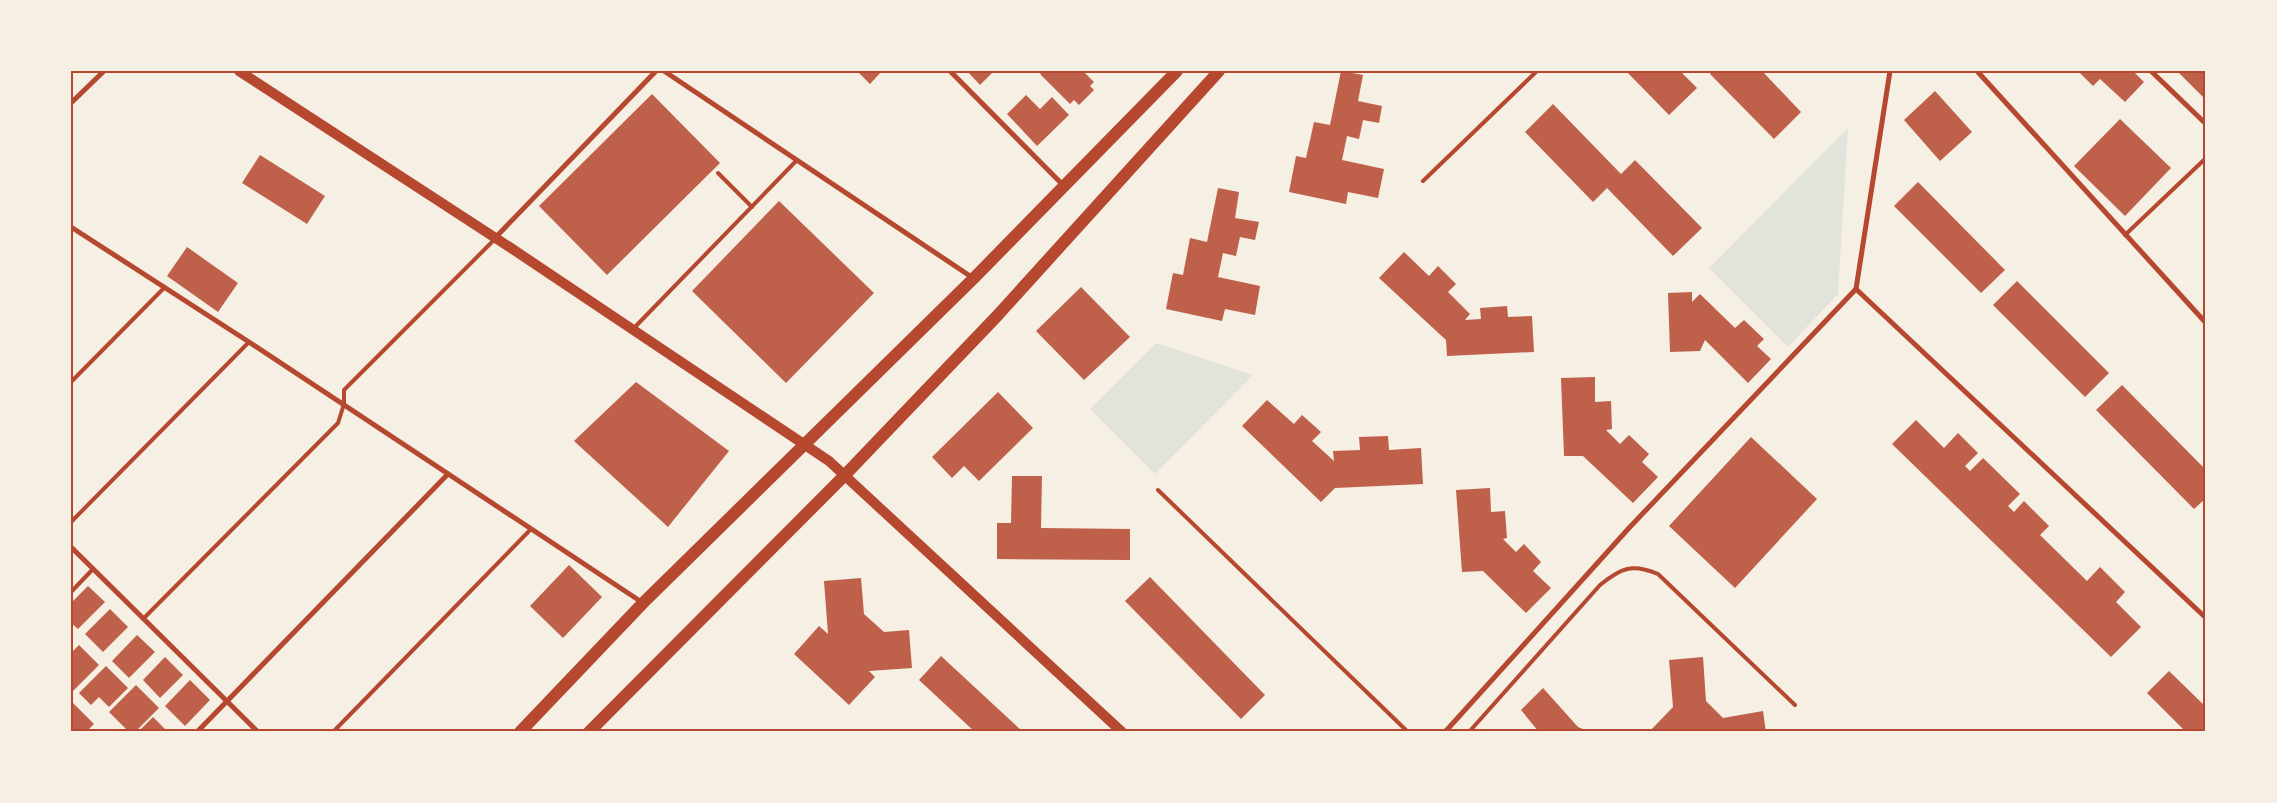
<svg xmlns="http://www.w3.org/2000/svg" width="2277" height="803" viewBox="0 0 2277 803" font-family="Figtree,sans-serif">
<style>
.green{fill:#e2e4dc}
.building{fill:#bf614a}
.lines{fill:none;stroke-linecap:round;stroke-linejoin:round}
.service{stroke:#b5482f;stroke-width:4}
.minor{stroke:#b5482f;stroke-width:5}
.secondary{stroke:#b5482f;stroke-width:10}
.primary{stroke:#b5482f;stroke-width:12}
.neatline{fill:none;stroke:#b5482f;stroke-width:2}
</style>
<rect width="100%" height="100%" fill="#f6efe4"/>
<g class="green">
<path d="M 1848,128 L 1838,294 L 1788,347 L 1709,268 Z"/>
<path d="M 1156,343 L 1253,375 L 1155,474 L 1090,409 Z"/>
</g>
<g class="building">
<path d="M 857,71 L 882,71 L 870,84 Z"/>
<path d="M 967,71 L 994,71 L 980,85 Z"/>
<path d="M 1043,71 L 1083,71 L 1094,82 L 1090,86 L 1094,90 L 1079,105 L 1074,100 L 1070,104 L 1040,74 Z"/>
<path d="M 1341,71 L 1363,75 L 1358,101 L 1382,106 L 1379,123 L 1363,120 L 1359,139 L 1347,136 L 1342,160 L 1384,169 L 1378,198 L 1348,192 L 1346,204 L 1289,192 L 1296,156 L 1306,158 L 1314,122 L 1330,125 Z"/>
<path d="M 1626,71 L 1680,71 L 1697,88 L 1669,115 Z"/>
<path d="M 1713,71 L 1762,71 L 1801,112 L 1774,139 L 1710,74 Z"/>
<path d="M 2078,71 L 2133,71 L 2144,82 L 2125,102 L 2100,79 L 2093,86 Z"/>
<path d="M 2177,71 L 2206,71 L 2206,96 L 2204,98 Z"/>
<path d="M 1935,91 L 1972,132 L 1940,161 L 1904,120 Z"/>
<path d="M 652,94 L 720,163 L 607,275 L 539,206 Z"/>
<path d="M 1026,95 L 1040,109 L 1052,97 L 1069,115 L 1037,146 L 1007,114 Z"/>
<path d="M 1553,104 L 1621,174 L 1635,160 L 1702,228 L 1673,256 L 1607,188 L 1593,202 L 1525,132 Z"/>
<path d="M 2120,119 L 2171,168 L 2125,216 L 2074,166 Z"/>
<path d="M 260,155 L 325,196 L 307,224 L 242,183 Z"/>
<path d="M 1918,182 L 2005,270 L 1981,293 L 1894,206 Z"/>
<path d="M 1218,188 L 1239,192 L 1235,218 L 1259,222 L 1255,240 L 1240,237 L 1236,256 L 1223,253 L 1218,277 L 1260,286 L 1255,315 L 1225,309 L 1222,321 L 1166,309 L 1173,273 L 1183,275 L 1190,238 L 1207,242 Z"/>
<path d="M 779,201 L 874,293 L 786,383 L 692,291 Z"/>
<path d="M 187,247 L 238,283 L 218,312 L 167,276 Z"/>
<path d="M 1404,252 L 1429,276 L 1438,266 L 1456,284 L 1448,292 L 1470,314 L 1465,320 L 1481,319 L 1480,308 L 1507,306 L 1508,317 L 1532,316 L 1534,352 L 1447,356 L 1446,340 L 1379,278 Z"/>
<path d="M 2017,281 L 2109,373 L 2085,397 L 1993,305 Z"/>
<path d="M 1081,287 L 1130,337 L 1084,380 L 1036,331 Z"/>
<path d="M 1692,292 L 1692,302 L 1700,294 L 1735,328 L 1744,320 L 1764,339 L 1757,346 L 1771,359 L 1748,383 L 1705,340 L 1700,351 L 1670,352 L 1668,293 Z"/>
<path d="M 1595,377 L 1595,402 L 1611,401 L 1612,429 L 1606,430 L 1620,444 L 1629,435 L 1649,454 L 1642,462 L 1658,477 L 1633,503 L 1583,456 L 1564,456 L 1561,378 Z"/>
<path d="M 636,382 L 729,451 L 668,527 L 574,441 Z"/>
<path d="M 2122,385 L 2206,470 L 2206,498 L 2194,509 L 2096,410 Z"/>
<path d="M 998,392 L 1033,428 L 979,481 L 964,466 L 952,478 L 932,457 Z"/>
<path d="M 1267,400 L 1294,424 L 1302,415 L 1321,432 L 1312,441 L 1334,461 L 1333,451 L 1360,450 L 1359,437 L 1388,436 L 1389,450 L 1421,448 L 1423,484 L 1335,488 L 1321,502 L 1242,426 Z"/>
<path d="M 1916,420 L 1944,448 L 1958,433 L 1978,453 L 1965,466 L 1970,471 L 1983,458 L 2020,494 L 2008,506 L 2014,512 L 2024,501 L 2049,526 L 2040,535 L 2087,581 L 2100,567 L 2125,592 L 2116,602 L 2141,627 L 2111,657 L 1892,444 Z"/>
<path d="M 1751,437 L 1817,499 L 1735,588 L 1669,526 Z"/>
<path d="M 1012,476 L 1042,476 L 1041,528 L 1130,529 L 1130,560 L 997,559 L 997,523 L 1011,523 Z"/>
<path d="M 1490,488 L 1491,512 L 1505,511 L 1507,538 L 1503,539 L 1516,552 L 1524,544 L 1541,562 L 1533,571 L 1551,588 L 1526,613 L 1483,571 L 1462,572 L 1456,490 Z"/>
<path d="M 569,565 L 602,597 L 563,638 L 530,606 Z"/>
<path d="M 1150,577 L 1265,695 L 1241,719 L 1125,601 Z"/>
<path d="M 861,578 L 864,614 L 884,632 L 909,630 L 912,668 L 869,671 L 875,677 L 849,705 L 794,654 L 819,626 L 828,634 L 824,581 Z"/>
<path d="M 88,586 L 105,602 L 78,629 L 71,623 L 71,603 Z"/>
<path d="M 110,609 L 128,627 L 103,652 L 85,634 Z"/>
<path d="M 137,635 L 155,652 L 129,678 L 112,661 Z"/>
<path d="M 79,645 L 99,665 L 73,691 L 71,653 Z"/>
<path d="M 941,656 L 1023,732 L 975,732 L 919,680 Z"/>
<path d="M 165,657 L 183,675 L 160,698 L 143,680 Z"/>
<path d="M 1703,657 L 1706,701 L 1723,718 L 1763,711 L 1766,732 L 1649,732 L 1673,707 L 1669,660 Z"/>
<path d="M 106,666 L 128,688 L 109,707 L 99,697 L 91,705 L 79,693 Z"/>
<path d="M 2169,671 L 2206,707 L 2206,732 L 2186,732 L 2147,693 Z"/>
<path d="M 190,680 L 210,700 L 185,726 L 165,706 Z"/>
<path d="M 136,685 L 159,708 L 135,732 L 129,732 L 109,712 Z"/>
<path d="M 1543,688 L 1578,727 L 1590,732 L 1539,732 L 1521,710 Z"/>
<path d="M 71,701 L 94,724 L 86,732 L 71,732 Z"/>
<path d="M 153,717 L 168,732 L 138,732 Z"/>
</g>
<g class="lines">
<g class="service">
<path d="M 718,173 L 752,207"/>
<path d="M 1423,181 L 1537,71"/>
<path d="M 2125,235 L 2206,158"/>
<path d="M 633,329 L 797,160"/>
<path d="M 71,382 L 164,288"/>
<path d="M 1158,490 L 1408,732"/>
<path d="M 71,522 L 249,342"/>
<path d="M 71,592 L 93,569"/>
<path d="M 143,619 L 338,423 L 344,404 L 344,390 L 495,239"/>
<path d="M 333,732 L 531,529"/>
<path d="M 1469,732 L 1600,585 C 1621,568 1632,563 1658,574 L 1795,705"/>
</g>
<g class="minor">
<path d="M 664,71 L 973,278"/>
<path d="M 950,71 L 1064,186"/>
<path d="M 1977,71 L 2206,323"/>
<path d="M 2151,71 L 2206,124"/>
<path d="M 71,103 L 104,71"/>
<path d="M 71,227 L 249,342 L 643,603"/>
<path d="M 495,238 L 656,71"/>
<path d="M 1856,289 L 2206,618"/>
<path d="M 1856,289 L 1890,71"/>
<path d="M 71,547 L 258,732"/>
<path d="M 197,732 L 448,474"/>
<path d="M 1445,732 L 1629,528 L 1856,289"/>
</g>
<path class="secondary" d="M 239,71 L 511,248 L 829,461 L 1122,732"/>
<g class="primary">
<path d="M 520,732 L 643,603 L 974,278 L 1177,71"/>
<path d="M 589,732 L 844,476 L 997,316 L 1219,71"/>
</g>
</g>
<rect width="2277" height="803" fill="none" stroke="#f6efe4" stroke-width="145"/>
<rect x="72" y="72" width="2132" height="658" class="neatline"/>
</svg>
